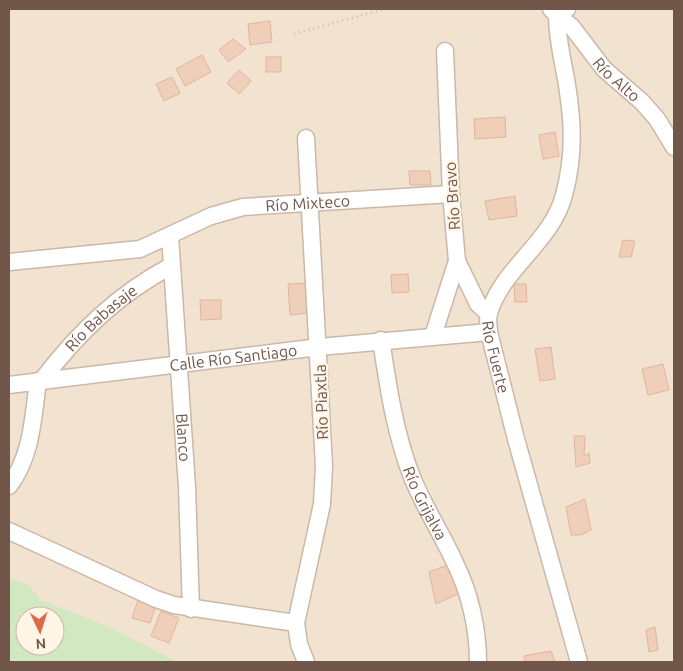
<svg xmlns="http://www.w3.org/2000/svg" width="683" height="671" viewBox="0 0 683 671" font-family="Ubuntu,sans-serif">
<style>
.residential{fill:#f2e2d0;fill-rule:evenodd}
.green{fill:#d2e8c1;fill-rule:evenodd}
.building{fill:#efceba;stroke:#e1b59b}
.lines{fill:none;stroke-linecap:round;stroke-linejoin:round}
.minor-casing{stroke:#cbb8a9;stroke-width:19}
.path{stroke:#d4b29e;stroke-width:2.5;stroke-dasharray:1 4;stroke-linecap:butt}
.minor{stroke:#fff;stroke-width:16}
.labels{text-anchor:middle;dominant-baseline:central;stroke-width:4.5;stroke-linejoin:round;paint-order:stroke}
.street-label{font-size:16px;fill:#715749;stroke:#fef5e7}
</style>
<rect width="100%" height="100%" fill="#fbf1e2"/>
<path class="residential" d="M 9,9 L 674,9 L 674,662 L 9,662 ZM 25,616 L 55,616 L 55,646 L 25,646 Z"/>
<path class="green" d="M 9,577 L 28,585 L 41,600 L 107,626 L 177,662 L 9,662 ZM 25,616 L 55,616 L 55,646 L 25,646 Z"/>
<g class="building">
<path d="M 270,21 L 272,42 L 250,45 L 248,24 Z"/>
<path d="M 233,39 L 246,49 L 228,62 L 219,50 Z"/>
<path d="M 202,55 L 211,72 L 185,86 L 176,69 Z"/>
<rect x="266" y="57" width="15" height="15"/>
<path d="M 239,70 L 251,81 L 239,94 L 227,83 Z"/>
<path d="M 172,77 L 180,93 L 164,101 L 156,84 Z"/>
<path d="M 505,117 L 506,137 L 475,139 L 474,119 Z"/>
<path d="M 555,132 L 559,156 L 543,159 L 539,135 Z"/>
<path d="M 409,171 L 430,171 L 431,185 L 410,185 Z"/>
<path d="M 515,196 L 517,216 L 489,220 L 485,201 Z"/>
<path d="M 623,240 L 635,241 L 631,257 L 619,257 Z"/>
<path d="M 408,274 L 409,292 L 392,293 L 391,275 Z"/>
<path d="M 308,283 L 310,313 L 290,315 L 288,284 Z"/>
<path d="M 514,284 L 526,284 L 527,302 L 515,302 Z"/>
<path d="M 200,300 L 221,300 L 221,319 L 201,320 Z"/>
<path d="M 551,347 L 555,379 L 540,381 L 535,349 Z"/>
<path d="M 663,364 L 669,390 L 648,395 L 642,369 Z"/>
<path d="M 574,436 L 585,436 L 584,456 L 589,453 L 590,463 L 576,467 Z"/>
<path d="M 585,499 L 591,530 L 581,535 L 571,535 L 566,507 Z"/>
<path d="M 455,562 L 458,594 L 436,604 L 429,572 Z"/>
<path d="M 138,600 L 156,606 L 150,623 L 132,618 Z"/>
<path d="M 161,611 L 179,618 L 169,643 L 151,636 Z"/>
<path d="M 655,627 L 658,650 L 649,652 L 646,630 Z"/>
<path d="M 551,651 L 555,662 L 525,662 L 524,656 Z"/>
</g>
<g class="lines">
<g class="minor-casing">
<g id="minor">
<path id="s1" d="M 551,9 L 557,15 C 557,37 562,57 566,79 C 573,120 575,154 564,195 C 552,242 503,267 489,313 C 487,318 489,326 489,332 L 516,439 L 579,662"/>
<path id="s2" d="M 567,9 L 557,15 L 572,27 L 604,69 L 642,102 L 657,119 L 674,147"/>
<path id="s3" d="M 170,236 L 187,487 L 191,609"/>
<path d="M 457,261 L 478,304 L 489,314"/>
<path id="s4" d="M 9,262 L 140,249 L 211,216 L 243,207 L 451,194"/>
<path d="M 433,336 L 457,261 L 451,194 L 445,51"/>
<path id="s5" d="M 381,340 C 388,386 395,434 412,477 C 424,507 442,534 455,563 C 470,593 478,629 478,662"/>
<path id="s6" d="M 42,380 C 78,333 118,294 171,266"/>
<path id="s7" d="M 9,385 L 319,347 L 489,332"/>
<path d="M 9,486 C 32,456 33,418 38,381"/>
<path d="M 9,531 L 156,599 L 174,605 L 296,623"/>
<path d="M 306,662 L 299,644 L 296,623 L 322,504 L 324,466 L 306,138"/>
</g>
</g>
<path class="path" d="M 294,34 L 384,9"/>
<use href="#minor" class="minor"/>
</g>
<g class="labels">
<g class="street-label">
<text stroke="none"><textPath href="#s2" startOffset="100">Río Alto</textPath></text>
<text transform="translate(452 196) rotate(-94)">Río Bravo</text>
<text stroke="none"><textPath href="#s4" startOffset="308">Río Mixteco</textPath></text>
<text stroke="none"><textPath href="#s6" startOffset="86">Río Babasaje</textPath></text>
<text stroke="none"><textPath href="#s7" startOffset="226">Calle Río Santiago</textPath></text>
<text stroke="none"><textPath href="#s1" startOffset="376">Río Fuerte</textPath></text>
<text transform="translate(321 402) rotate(-92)">Río Piaxtla</text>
<text stroke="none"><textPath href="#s3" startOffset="202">Blanco</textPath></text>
<text stroke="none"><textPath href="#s5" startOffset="170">Río Grijalva</textPath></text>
</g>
</g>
<rect width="683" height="671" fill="none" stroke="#715749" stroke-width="20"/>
<g transform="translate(40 631) rotate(176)"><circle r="24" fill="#fef5e7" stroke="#c6b6a8"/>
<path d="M0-4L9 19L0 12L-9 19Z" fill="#e1694b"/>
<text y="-8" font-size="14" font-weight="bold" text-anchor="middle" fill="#715749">N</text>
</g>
</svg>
